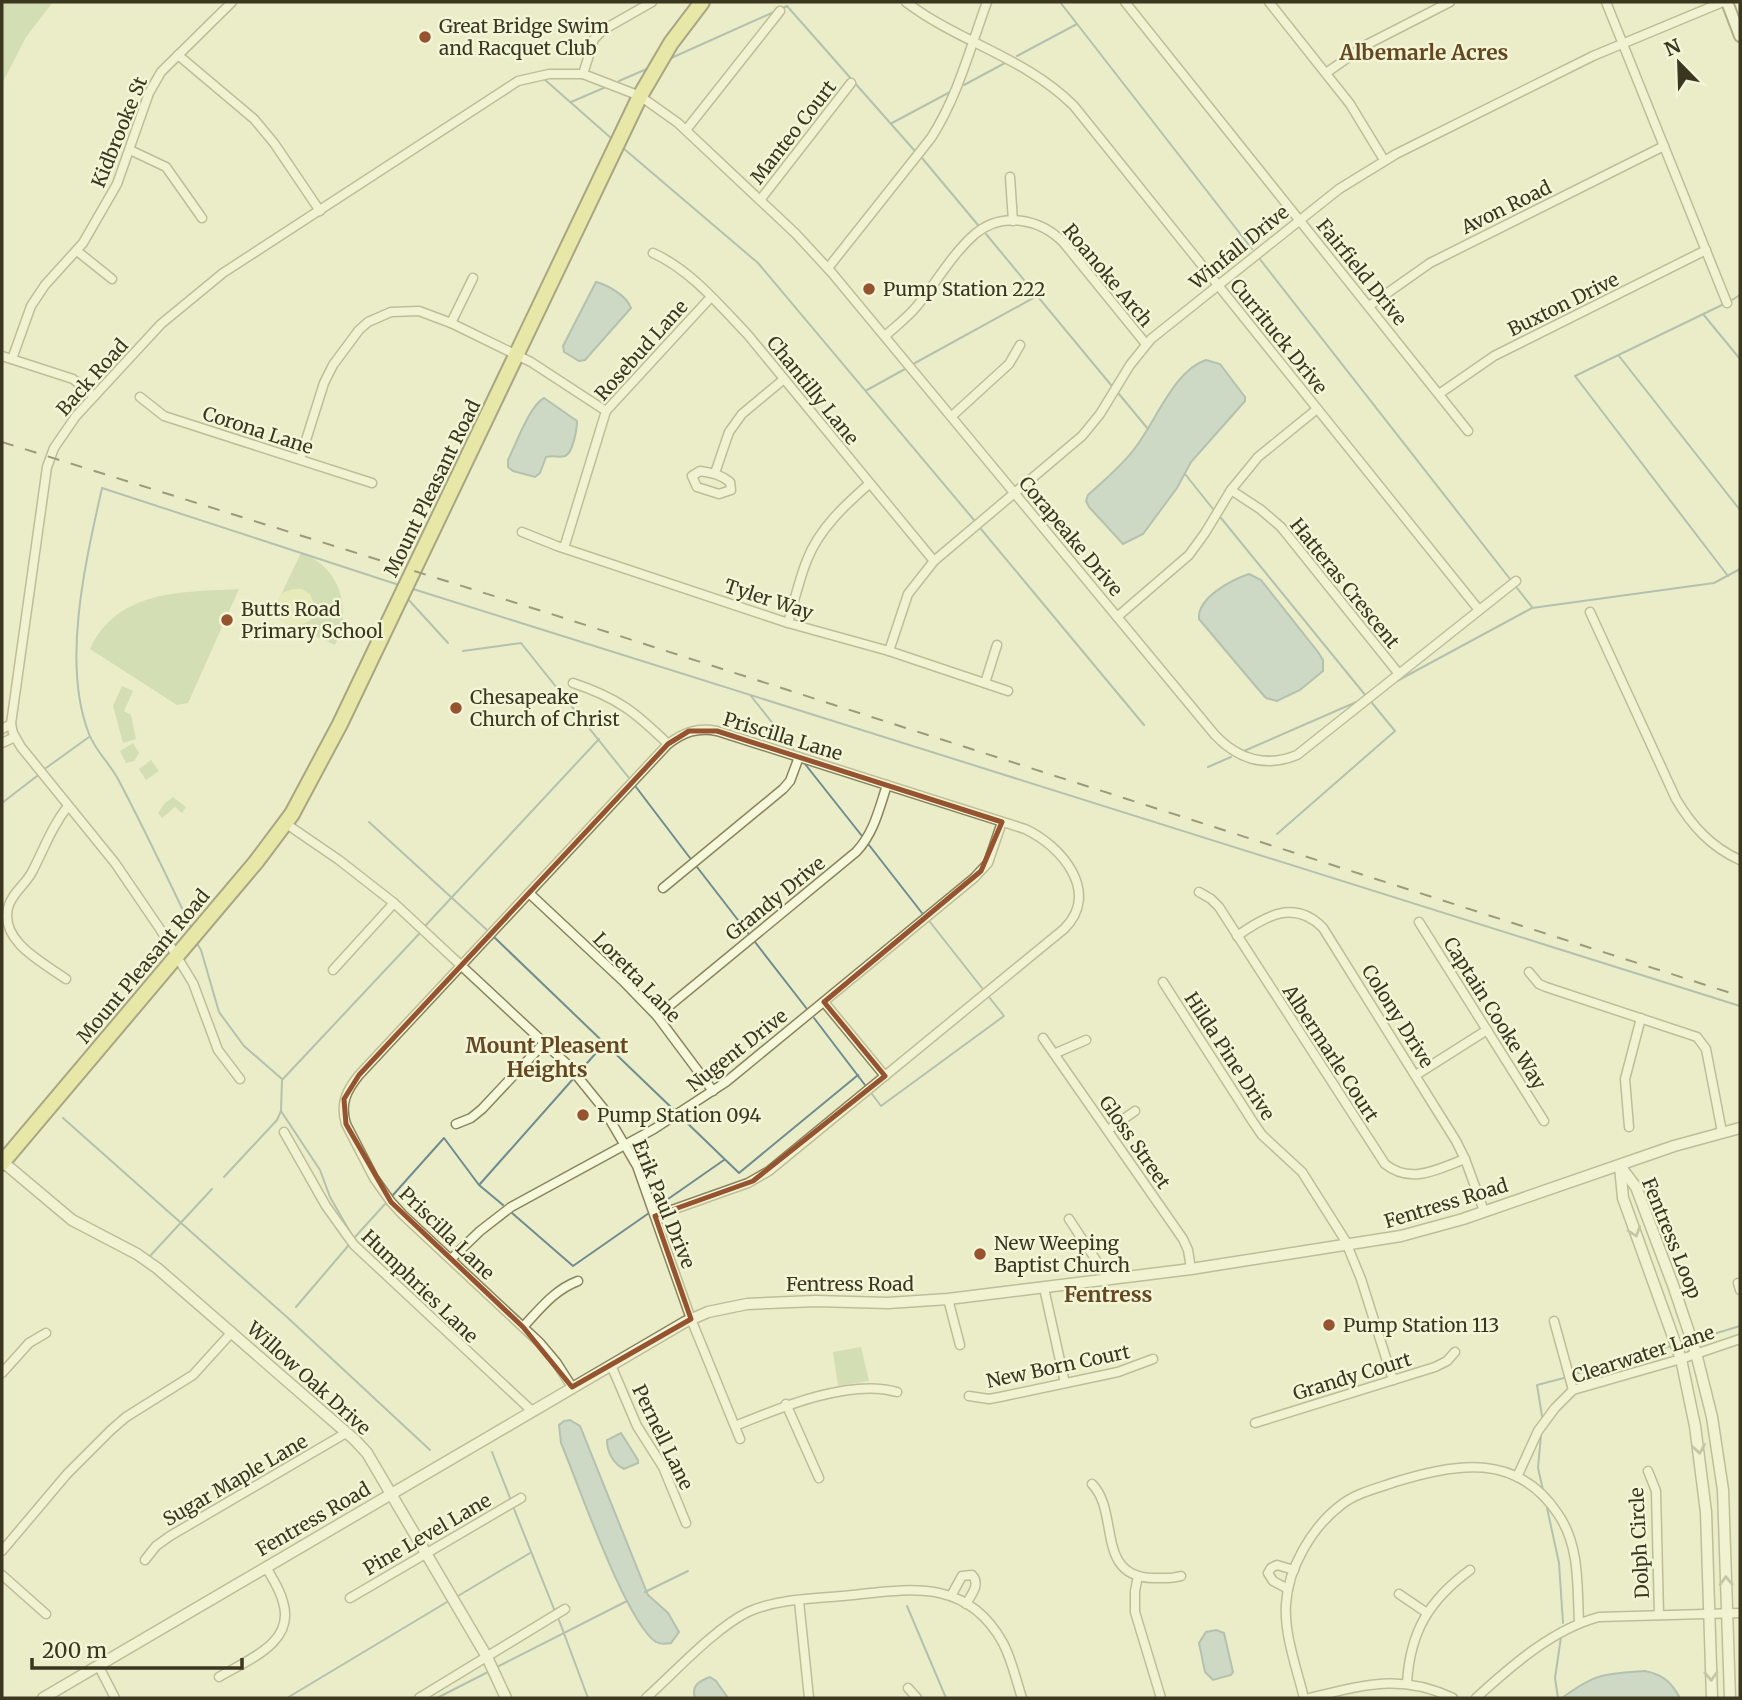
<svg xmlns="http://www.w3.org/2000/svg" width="1742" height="1700" viewBox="0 0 1742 1700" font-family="Merriweather,serif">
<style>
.green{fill:#b5cc9c}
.sand{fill:#e2e8a6}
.water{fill:#a9c0c2;stroke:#6f8c90;stroke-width:2}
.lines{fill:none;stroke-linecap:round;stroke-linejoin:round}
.stream{stroke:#6f8c90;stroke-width:2}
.minor-casing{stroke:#89845d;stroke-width:11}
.tertiary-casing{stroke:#89845d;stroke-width:13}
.secondary-casing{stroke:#6b6540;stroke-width:14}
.trunk-casing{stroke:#575131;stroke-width:18}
.minor{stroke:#f6f8db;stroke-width:8}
.tertiary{stroke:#f6f8db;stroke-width:10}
.secondary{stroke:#f6f8db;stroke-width:10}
.trunk{stroke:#e2df7f;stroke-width:14}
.rail{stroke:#3a3620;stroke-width:2;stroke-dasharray:12 12;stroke-linecap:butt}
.oneway{stroke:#98977e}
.marked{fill:none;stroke:#96532f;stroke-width:5;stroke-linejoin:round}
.poi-dot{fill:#96532f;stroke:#f3f5d7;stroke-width:2.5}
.labels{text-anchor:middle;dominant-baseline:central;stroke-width:5;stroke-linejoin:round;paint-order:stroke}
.poi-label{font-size:19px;fill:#3a3620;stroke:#f3f5d7;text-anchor:start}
.street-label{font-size:19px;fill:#3a3620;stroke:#f3f5d7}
.neighbourhood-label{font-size:21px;font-weight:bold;fill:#654821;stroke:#f3f5d7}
</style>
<rect width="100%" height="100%" fill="#ebedc8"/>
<g class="green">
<path d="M 2,2 L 53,2 L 26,37 L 2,84 Z"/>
<path d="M 301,553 C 340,566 353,610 335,645 L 277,619 L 274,609 Z"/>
<path d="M 239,589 L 188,703 L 177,705 L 90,649 C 118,589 183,592 239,589 Z"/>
<path d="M 122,686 L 133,691 L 124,711 L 131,715 L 136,739 L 123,743 L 113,706 Z"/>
<path d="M 133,743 L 139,753 L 134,761 L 126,763 L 120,751 Z"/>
<path d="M 151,760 L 159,771 L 146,780 L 139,769 Z"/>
<path d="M 173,797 L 186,807 L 182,813 L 175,807 L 162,818 L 158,813 L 165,803 Z"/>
<path d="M 861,1347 L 869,1381 L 838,1386 L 833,1352 Z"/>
</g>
<path class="sand" d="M 293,589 L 302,589 L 310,594 L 316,608 L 312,619 L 297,628 L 277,619 L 274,609 L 282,593 Z"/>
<g class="water">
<path d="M 596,282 C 608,285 627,296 631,308 L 585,360 L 579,361 L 564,352 L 563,346 Z"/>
<path d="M 1206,360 L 1220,364 L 1245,397 L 1245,401 L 1191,462 L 1177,488 L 1143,534 L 1123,544 L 1089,507 L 1086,501 L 1088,495 C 1104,480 1122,466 1135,448 C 1155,423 1174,370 1206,360 Z"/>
<path d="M 544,398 L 577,421 C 577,429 573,453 565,456 C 559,458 553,455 546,457 L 540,473 L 535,477 L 513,471 L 508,467 L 508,460 C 516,444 530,405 544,398 Z"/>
<path d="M 1249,574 L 1261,580 L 1318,652 L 1323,660 L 1323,671 L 1300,690 L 1277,701 L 1266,698 L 1258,689 L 1199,619 C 1197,598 1231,580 1249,574 Z"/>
<path d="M 570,1420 L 580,1426 L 648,1595 L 668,1613 L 679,1632 L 671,1643 C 666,1644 661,1645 656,1642 C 625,1621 578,1483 561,1443 L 559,1425 L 564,1421 Z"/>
<path d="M 621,1433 L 638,1460 L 638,1463 L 624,1469 C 614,1464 607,1453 607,1440 Z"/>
<path d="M 1216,1630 L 1224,1633 L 1233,1672 L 1231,1675 L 1213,1680 L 1205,1672 L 1199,1643 L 1206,1632 Z"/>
<path d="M 1645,1671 C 1664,1675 1671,1682 1680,1698 L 1562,1698 C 1596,1673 1604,1674 1645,1671 Z"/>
<path d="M 710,1677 L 716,1681 L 728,1698 L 695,1698 C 691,1686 699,1681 710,1677 Z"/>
</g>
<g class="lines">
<g class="stream">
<path d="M 1060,2 L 1252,249"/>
<path d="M 781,9 L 787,6 L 914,150"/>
<path d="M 1017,56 L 1077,24"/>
<path d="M 669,59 L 776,11"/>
<path d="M 544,79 L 611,138"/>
<path d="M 619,81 L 649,68"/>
<path d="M 964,85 L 1005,63"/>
<path d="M 571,102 L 606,87"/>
<path d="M 892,123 L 950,92"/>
<path d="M 623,148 L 758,263 L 974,520"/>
<path d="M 922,158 L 978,225"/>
<path d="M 986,234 L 1111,385"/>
<path d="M 1259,258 L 1510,579"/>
<path d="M 1732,300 L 1740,295"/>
<path d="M 1722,305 L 1575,376 L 1728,576"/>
<path d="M 1703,314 L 1740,359"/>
<path d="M 1619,356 L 1740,510"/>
<path d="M 915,363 L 1037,296"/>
<path d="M 867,390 L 905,369"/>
<path d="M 1119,394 L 1148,429"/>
<path d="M 1185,474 L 1213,509"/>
<path d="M 1221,518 L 1366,696"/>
<path d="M 981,529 L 1144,725"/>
<path d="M 1517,588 L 1532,607"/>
<path d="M 413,589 L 1740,1006"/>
<path d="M 407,598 L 448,643"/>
<path d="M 463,651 L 521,643 L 629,778"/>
<path d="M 1397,681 L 1532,608 L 1714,583 L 1740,569"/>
<path d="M 751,696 L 794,750"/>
<path d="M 1244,751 L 1361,700"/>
<path d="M 805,764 L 862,836"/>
<path d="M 1208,767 L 1231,757"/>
<path d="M 46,768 L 89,737"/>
<path d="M 636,787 L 690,858"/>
<path d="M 2,803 L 37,776"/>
<path d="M 369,822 L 487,930"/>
<path d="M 1277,834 L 1395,731 L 1372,703"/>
<path d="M 869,845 L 922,913"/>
<path d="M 697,867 L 748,933"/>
<path d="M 930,922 L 982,988"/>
<path d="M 426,925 L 599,739"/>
<path d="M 191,927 C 167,877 144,828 118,779 C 110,764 95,750 89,734 C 61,663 86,560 102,488 L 399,585"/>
<path d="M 495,938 L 674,1110"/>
<path d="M 196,942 L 201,950 L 219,1012 L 244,1046 L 282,1079"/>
<path d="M 755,942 L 807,1009"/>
<path d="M 814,1018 L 865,1085"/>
<path d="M 580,1071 L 604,1044"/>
<path d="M 872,1094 L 881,1106 L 1004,1016 L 989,997"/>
<path d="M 281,1111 L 320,1170 L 330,1197 L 354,1239 L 368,1253"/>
<path d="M 63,1118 L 288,1318 L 430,1450"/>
<path d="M 682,1118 L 739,1173 L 858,1075"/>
<path d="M 224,1177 L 277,1120 L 281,1111 L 282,1080 L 419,934"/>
<path d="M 480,1184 L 573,1079"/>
<path d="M 393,1195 L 444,1138 L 479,1185 L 503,1205"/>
<path d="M 658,1206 L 724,1160"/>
<path d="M 512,1213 L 573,1266 L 649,1213"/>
<path d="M 355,1237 L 385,1204"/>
<path d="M 150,1256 L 212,1189"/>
<path d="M 296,1307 L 348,1246"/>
<path d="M 1697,1339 L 1740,1326"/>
<path d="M 1575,1374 L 1671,1346"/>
<path d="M 1542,1416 L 1537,1385 L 1564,1378"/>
<path d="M 1541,1435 L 1538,1468 L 1543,1490"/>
<path d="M 492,1452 L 510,1498"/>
<path d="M 1547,1508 L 1559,1563 L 1563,1623"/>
<path d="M 514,1509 L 554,1609"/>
<path d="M 645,1592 L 688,1571"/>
<path d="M 458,1596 L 530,1553"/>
<path d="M 907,1606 L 946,1698"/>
<path d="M 559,1620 L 588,1698"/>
<path d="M 499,1666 L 627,1601"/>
<path d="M 287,1698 L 447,1602"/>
<path d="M 437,1698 L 488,1672"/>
<path d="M 1558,1698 L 1555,1678 L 1561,1637"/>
</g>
<g class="minor-casing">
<g id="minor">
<path d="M 906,2 C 960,43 1025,57 1074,106 L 1479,610"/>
<path d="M 1125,2 L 1468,431"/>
<path d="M 1269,2 L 1350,104 L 1384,160"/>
<path d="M 1606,2 L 1727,303"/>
<path d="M 178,55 L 254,119 L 274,143 L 320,211"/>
<path d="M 1326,73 L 1366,45 L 1450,2"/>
<path d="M 583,74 L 594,39 L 603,30 L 652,2"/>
<path d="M 686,130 L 780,11"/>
<path d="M 130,150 L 166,167 L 202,218"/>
<path d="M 1010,177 L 1013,221"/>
<path d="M 760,200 L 851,83"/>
<path d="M 77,251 L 112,279"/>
<path d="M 653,253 C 691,270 720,306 748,335 L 934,561"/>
<path d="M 828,268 L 931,138 C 958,96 970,48 987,2"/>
<path d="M 1369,306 L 1430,263 L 1664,146"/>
<path d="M 451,323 L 473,278"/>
<path d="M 885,336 C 896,326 907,318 917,306 C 936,283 952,254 975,234 C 1002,211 1040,219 1063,242 L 1146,344"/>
<path d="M 2,356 L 73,379 L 94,396"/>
<path d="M 12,359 L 31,306 L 45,285 L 83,243 L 117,184 L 149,93 L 161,72 L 232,2"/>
<path d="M 1439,394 L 1494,356 L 1706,250"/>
<path d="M 140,397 L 164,416 L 372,483"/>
<path d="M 952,416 L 1009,364 L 1020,345"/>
<path d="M 300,459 L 324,383 L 333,365 L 359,330 L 368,322 L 391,312 L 419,311 L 451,323 L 531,362 L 606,411"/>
<path d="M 700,471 C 711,473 720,474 730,482 L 731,490 L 719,494 L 697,487 L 692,476 Z"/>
<path d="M 715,473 L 729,432 L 742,414 L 784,379"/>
<path d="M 1231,490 L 1260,509 L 1281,527 L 1399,674"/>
<path d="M 522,532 L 557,546 L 788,623 L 889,651 L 1008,691"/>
<path d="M 564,548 L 606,411 L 711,297"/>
<path d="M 1590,612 L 1676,799 C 1692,826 1711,847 1740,860"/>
<path d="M 1117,617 L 1189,555 L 1205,533 L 1231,490 L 1258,457 L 1317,409"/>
<path d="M 788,623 C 794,602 799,580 807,560 C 819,529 845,505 869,484"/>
<path d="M 889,651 L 908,594 L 934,561 L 1082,436 L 1100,414 L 1130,365 L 1151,339 L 1339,189 L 1396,154 L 1593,56 L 1723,2"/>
<path d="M 573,683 C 618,698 635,712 668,744"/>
<path d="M 985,683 L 997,645"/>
<path d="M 2,729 L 11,724"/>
<path d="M 2,743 L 15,737"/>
<path d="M 285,823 L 339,860 L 394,903 L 569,1066 L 603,1108 L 637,1166 L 691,1319 L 740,1439"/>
<path d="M 663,888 L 783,789 L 790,781 L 799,757"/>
<path d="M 1199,892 L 1211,899 L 1219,907 L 1385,1164 C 1411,1185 1438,1169 1465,1159"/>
<path d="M 529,893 L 622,980 L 657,1016 L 713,1091"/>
<path d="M 1419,922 L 1544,1121"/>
<path d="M 1237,936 C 1264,917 1294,898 1323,928 L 1456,1141 L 1465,1159 L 1484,1211"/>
<path d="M 333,970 L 394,903"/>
<path d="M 1529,972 L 1539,984 L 1546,987 L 1697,1037 L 1706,1049 L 1722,1132"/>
<path d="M 66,979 C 44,963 0,942 8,908 C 11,894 26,884 32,872 C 44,849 52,826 68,806"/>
<path d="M 1163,982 L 1253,1122 L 1262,1135 L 1302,1172 L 1345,1240 L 1361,1279 L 1393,1380"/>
<path d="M 824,1002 L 885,1076"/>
<path d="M 657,1016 L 856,852 C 874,833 879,809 887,785"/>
<path d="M 1043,1038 L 1183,1239 L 1188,1250 L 1191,1269"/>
<path d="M 1056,1053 L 1086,1040"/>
<path d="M 1416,1075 L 1487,1030"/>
<path d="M 240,1079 L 218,1050 L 193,983 L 160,929 L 115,863 L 21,747 L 13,733 L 11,724 L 47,467 L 54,448 L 76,416 L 161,324 L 223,273 L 518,81 L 549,74 L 583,74 L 640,96 L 678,123 L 796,234 L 832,273 L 1215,735 C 1238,759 1265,768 1297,755 L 1516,581"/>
<path d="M 456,1124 L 471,1118 L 482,1109 L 544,1043"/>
<path d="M 1629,1127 L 1625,1079 L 1641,1018"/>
<path d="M 1108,1130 L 1135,1111"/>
<path d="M 284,1132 L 326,1206 L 354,1245 L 532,1411"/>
<path d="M 1069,1219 L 1109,1280"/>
<path d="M 451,1259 L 480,1231 L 511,1207 L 654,1129 L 726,1082 L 974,878 L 988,863 L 1002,822"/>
<path d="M 1738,1283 L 1740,1290"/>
<path d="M 1044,1288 L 1065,1383"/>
<path d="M 948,1299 L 960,1345"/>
<path d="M 1554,1321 L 1573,1390"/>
<path d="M 523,1327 C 540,1309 554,1290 578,1281"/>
<path d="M 611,1365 L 637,1426 L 663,1467 L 686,1523"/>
<path d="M 2,1373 L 29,1343 L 46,1333"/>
<path d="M 572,1387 L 556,1362 L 540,1343 L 403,1215 L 391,1202 L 374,1178 L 346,1124 C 340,1104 346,1091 359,1075 L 668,744 C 684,732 698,727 717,731 L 1025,829 C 1062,846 1101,893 1064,929 L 769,1171 L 748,1183 L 655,1216"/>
<path d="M 969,1396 L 989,1399 L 1000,1397 L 1118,1372 L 1153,1359"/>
<path d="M 786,1404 L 819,1478"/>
<path d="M 1255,1423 L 1435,1367 L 1447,1361 L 1455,1352"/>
<path d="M 735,1426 C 779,1408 850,1378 897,1392"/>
<path d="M 1648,1471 L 1656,1491 L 1659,1615"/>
<path d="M 1517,1477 L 1538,1431 L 1555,1408 L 1573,1390 L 1681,1359 L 1740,1339"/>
<path d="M 1092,1484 C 1120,1512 1095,1577 1153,1578 C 1163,1578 1171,1579 1181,1576"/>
<path d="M 2,1551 L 67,1474 L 111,1430 L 126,1417 L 193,1375 L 232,1332"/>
<path d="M 145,1560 L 156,1546 L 170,1536 L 346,1433"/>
<path d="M 2,1575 L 46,1614"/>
<path d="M 1138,1576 L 1135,1591 L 1135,1612 L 1161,1698"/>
<path d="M 1288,1589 L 1273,1581 L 1268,1573 L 1271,1568 L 1277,1565 L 1294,1570"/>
<path d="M 1399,1594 L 1427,1613"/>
<path d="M 951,1596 L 962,1576 L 972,1575 C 981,1584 971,1595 966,1604"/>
<path d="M 350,1598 L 521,1498"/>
<path d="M 799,1601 L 809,1698"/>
<path d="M 98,1665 L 115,1698"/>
<path d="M 219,1677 C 247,1660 296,1643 283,1602 C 280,1589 272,1578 266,1567"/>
<path d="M 1407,1683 C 1410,1632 1429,1600 1470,1570"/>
<path d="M 908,1688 L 917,1698"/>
<path d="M 419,1698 L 565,1609"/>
<path d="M 646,1698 C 674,1673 715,1628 748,1612 C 776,1599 811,1599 842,1596 C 905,1590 966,1575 1003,1643 C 1012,1660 1016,1680 1022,1698"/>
<path d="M 1304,1698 C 1297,1669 1284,1635 1286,1604 C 1288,1568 1312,1527 1341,1505 C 1356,1493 1378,1488 1395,1482 C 1455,1463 1517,1452 1558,1514 C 1580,1546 1577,1585 1579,1622"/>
<path d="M 1310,1698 C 1364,1685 1401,1673 1453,1698"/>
<path d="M 1476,1698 C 1511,1666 1553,1629 1599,1617 L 1740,1613"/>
</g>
</g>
<g class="tertiary-casing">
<g id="tertiary">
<path d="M 3,1162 L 72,1220 L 137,1254 L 157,1268 L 355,1440 L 367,1453 L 487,1657 L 506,1698"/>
<path d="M 1620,1166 L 1636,1187 L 1673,1285 L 1696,1353 L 1712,1417 L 1723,1490 L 1730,1698"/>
<path d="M 1620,1166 L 1623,1198 L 1681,1359 L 1695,1426 L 1706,1512 L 1712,1698"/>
<path d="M 43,1698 L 685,1322 L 708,1312 L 747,1304 L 815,1301 L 888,1303 L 948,1299 L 1191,1269 L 1401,1236 L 1463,1219 L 1674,1146 L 1740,1128"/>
</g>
</g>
<g class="secondary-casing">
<path id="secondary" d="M 1727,2 L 1740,36"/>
</g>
<g class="trunk-casing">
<path id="trunk" d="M 2,1163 L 256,862 L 292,814 L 340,724 L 640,96 L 671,43 L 702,2"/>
</g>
<use href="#minor" class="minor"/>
<use href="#tertiary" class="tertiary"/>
<use href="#secondary" class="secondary"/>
<use href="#trunk" class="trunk"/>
<path class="rail" d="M 2,442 L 545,612 L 1740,996"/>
</g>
<defs><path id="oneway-chevron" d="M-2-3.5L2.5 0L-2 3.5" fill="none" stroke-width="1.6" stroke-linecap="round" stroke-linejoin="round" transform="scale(1.75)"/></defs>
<g class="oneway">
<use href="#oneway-chevron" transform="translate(1635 1232) rotate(71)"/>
<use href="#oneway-chevron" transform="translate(1699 1449) rotate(81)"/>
<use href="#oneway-chevron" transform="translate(1726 1581) rotate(-92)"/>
<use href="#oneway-chevron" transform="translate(1711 1676) rotate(88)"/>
</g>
<path d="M0 0H1742V1700H0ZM 689,731 L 717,731 L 1002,822 L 981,871 L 824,1002 L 885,1076 L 753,1181 L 655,1216 L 691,1319 L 572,1387 L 523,1327 L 391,1202 L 346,1124 L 344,1099 L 359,1075 L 668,744 Z" fill="#ebedc8" fill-opacity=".55" fill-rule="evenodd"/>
<path class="marked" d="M 689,731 L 717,731 L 1002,822 L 981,871 L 824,1002 L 885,1076 L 753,1181 L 655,1216 L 691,1319 L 572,1387 L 523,1327 L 391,1202 L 346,1124 L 344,1099 L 359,1075 L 668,744 Z"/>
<g class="poi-dot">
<circle cx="425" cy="37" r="7"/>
<circle cx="869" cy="289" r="7"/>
<circle cx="227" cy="620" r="7"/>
<circle cx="456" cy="708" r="7"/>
<circle cx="583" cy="1115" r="7"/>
<circle cx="980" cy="1254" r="7"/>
<circle cx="1329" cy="1325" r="7"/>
</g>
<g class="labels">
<g class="poi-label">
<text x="439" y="26">Great Bridge Swim<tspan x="439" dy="22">and Racquet Club</tspan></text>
<text x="883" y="289">Pump Station 222</text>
<text x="241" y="609">Butts Road<tspan x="241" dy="22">Primary School</tspan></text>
<text x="470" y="697">Chesapeake<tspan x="470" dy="22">Church of Christ</tspan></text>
<text x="597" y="1115">Pump Station 094</text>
<text x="994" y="1243">New Weeping<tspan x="994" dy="22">Baptist Church</tspan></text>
<text x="1343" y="1325">Pump Station 113</text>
</g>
<g class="street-label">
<text transform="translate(119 132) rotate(-68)">Kidbrooke St</text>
<text transform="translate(793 132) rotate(-52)">Manteo Court</text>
<text transform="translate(1506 207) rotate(-26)">Avon Road</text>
<text transform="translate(1239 247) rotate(-39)">Winfall Drive</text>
<text transform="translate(1362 272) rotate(51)">Fairfield Drive</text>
<text transform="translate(1108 275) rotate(50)">Roanoke Arch</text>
<text transform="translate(1563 304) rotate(-26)">Buxton Drive</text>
<text transform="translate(1279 336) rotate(51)">Currituck Drive</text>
<text transform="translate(641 350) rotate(-48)">Rosebud Lane</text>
<text transform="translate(92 377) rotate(-48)">Back Road</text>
<text transform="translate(813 390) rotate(51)">Chantilly Lane</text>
<text transform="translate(258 430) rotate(18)">Corona Lane</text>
<text transform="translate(432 488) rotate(-64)">Mount Pleasant Road</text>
<text transform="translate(1071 536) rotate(50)">Corapeake Drive</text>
<text transform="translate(1345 583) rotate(51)">Hatteras Crescent</text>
<text transform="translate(769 599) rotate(18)">Tyler Way</text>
<text transform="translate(783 736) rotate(17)">Priscilla Lane</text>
<text transform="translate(775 898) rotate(-39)">Grandy Drive</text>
<text transform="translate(143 966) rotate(-50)">Mount Pleasant Road</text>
<text transform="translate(637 977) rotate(46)">Loretta Lane</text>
<text transform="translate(1495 1013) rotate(58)">Captain Cooke Way</text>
<text transform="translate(1398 1016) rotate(58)">Colony Drive</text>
<text transform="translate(737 1050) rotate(-38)">Nugent Drive</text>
<text transform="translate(1331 1053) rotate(57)">Albermarle Court</text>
<text transform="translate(1230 1056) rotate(57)">Hilda Pine Drive</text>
<text transform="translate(1135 1142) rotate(55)">Gloss Street</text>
<text transform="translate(1446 1203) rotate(-17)">Fentress Road</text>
<text transform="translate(664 1204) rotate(68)">Erik Paul Drive</text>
<text transform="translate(447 1233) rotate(44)">Priscilla Lane</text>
<text transform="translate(1672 1238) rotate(68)">Fentress Loop</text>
<text x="850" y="1284">Fentress Road</text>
<text transform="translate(420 1286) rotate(44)">Humphries Lane</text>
<text transform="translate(1643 1354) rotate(-18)">Clearwater Lane</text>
<text transform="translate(1058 1366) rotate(-12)">New Born Court</text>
<text transform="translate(1352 1376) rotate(-17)">Grandy Court</text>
<text transform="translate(309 1378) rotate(42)">Willow Oak Drive</text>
<text transform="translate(663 1437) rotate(64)">Pernell Lane</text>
<text transform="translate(235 1480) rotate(-30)">Sugar Maple Lane</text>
<text transform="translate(313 1519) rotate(-30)">Fentress Road</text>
<text transform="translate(427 1534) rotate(-30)">Pine Level Lane</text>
<text transform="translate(1639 1543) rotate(-93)">Dolph Circle</text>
</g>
<g class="neighbourhood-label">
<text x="1424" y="52">Albemarle Acres</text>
<text x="547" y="1045">Mount Pleasent<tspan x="547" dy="24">Heights</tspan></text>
<text x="1108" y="1294">Fentress</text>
</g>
</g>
<rect width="1742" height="1700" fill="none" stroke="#3a3620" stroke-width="7"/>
<g transform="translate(1679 63) rotate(337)" stroke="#f3f5d7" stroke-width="5" paint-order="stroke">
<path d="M0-5L12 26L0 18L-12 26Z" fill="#3a3620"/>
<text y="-10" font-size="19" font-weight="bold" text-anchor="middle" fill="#3a3620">N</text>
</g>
<path d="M32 1658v10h210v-10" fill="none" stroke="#3a3620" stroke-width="3.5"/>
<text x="42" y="1658" font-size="21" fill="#3a3620" stroke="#f3f5d7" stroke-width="5" paint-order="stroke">200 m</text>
</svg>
